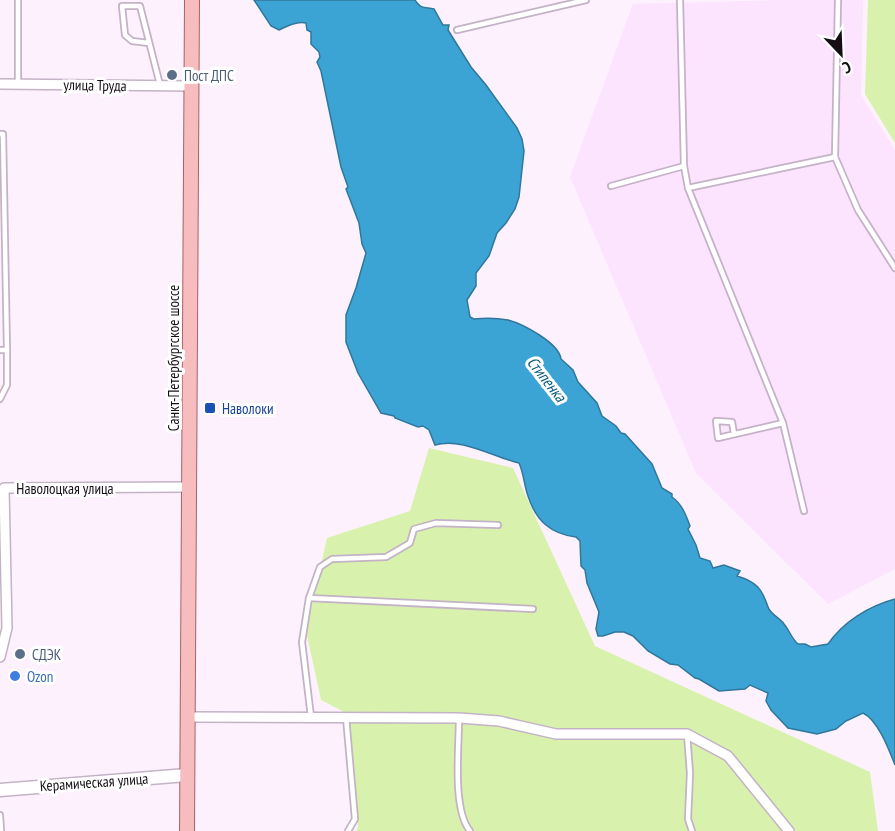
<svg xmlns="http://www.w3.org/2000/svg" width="895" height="831" viewBox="0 0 895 831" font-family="'PT Sans Narrow',sans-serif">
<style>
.built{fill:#fce3fe}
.green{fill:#d8f2ad}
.water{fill:#3ca4d5;stroke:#30779b;stroke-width:1.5}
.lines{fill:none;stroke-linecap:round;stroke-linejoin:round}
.lane-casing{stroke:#c4b2c6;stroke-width:8}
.street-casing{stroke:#c4b2c6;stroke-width:12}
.secondary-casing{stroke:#c4b2c6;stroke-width:15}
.primary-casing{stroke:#a56366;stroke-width:16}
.lane{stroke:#fff;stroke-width:4.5}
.street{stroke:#fff;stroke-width:9}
.secondary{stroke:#fff;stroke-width:12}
.primary{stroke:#f7bcbd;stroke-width:14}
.service-dot{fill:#5c6f8a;stroke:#fff;stroke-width:2}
.transit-dot{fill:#1a4fb4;stroke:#fff;stroke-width:2}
.shop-dot{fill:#3f7fe0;stroke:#fff;stroke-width:2}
.labels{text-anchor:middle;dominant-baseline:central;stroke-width:6;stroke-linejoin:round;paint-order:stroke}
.service-label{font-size:15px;fill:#4e5e75;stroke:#fff;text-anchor:start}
.street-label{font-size:15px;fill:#150f15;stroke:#fff}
.transit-label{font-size:15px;fill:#164399;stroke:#fff;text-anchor:start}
.shop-label{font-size:15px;fill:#366cbe;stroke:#fff;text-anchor:start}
.water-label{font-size:16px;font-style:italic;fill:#085b7c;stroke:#fff}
</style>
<rect width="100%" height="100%" fill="#fdf1fe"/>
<path class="built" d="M 778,0 L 863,0 L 861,96 L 895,150 L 895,569 L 828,604 L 696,473 L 570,177 L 633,4 Z"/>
<g class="green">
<path d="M 868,0 L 895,0 L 895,143 L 865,94 Z"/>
<path d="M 429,448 L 513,468 L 595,646 L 870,772 L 878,831 L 356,831 L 358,827 L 348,714 L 321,700 L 306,631 L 327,538 L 410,511 Z"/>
</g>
<path class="water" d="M 254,0 L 415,0 C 420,9 425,7 434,9 L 443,25 L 449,25 L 448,30 L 471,67 L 486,85 L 517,128 L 522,139 L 524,151 L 519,197 L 515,209 L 506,223 L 497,233 L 489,256 L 476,273 L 476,286 L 467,300 L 470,317 L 474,319 C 484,318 497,318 508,320 C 523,324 559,343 561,359 L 573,370 L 578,382 L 597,403 L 602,416 L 616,426 L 621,433 L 625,434 L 652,464 L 662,488 L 672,494 L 672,497 C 682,504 686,515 690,526 L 688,529 L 696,545 L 700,558 L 710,561 L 713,568 L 724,565 L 740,571 L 737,576 C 757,582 762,589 768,607 C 770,614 780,618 784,624 C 790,631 791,638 798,644 L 805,644 L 811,647 L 828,644 C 843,622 869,606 895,599 L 895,765 C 889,750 878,720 863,713 L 846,721 L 836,729 L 817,734 L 788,728 L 771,710 L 766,701 L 768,693 L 750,685 L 745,689 L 719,691 L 699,679 L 695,678 L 678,665 L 670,664 L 648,651 L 633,636 L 624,632 L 615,632 L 603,636 L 598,636 L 596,629 L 599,612 L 587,583 L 585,570 L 581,566 L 580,541 L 576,537 C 551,534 536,521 528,496 C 524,485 524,474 519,463 C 493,457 461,437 435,445 L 429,430 L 423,426 L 418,427 L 395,418 L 394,416 L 381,413 L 358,373 L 346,342 L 346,315 L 356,288 L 366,253 L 362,244 L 359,223 L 346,189 L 348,187 L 341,167 L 321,71 L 317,62 L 320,57 L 319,52 L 311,44 L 311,32 L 307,30 L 306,23 C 297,21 287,26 279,30 L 271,26 Z"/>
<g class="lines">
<g class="lane-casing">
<g id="lane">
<path d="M 18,0 L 18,84"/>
<path d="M 680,0 L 684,166 L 688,188 L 783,423 L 804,511"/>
<path d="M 838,0 L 835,157 L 858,210 L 895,268"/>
<path d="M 457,30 L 586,0"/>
<path d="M 149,43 L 132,41 L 125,35 L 122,6 L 140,6 L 160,85"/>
<path d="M 0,134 L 3,134 L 7,350 L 0,350"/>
<path d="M 611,186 L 684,166"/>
<path d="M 688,188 L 835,157"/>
<path d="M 0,399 L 7,385 L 7,350"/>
<path d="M 734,434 L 732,422 L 716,421 L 718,438 L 783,423"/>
<path d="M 309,598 L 533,609"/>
<path d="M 311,717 L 302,642 L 309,598 L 320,567 L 332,559 L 386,557 L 410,543 L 414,529 L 436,523 L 498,525"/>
<path d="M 346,717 L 355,819 L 348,831"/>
<path d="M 459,718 C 459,748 452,809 470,831"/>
<path d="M 687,734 L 690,773 L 688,819 L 692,831"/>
<path d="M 0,815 L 1,831"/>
</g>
</g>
<g class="street-casing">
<g id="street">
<path d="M 0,84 L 191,86"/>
<path d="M 0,657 L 7,628 L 4,488 L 188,487"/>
<path d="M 188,717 L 459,718 L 499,721 L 556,734 L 687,734 L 728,756 L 789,831"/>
</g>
</g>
<g class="secondary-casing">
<path id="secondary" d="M 0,790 L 187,775"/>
</g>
<g class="primary-casing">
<path id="primary" d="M 187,831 L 192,0"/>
</g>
<use href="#lane" class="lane"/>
<use href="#street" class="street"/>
<use href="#secondary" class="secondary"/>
<use href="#primary" class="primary"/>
</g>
<g class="service-dot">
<circle cx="172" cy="75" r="6"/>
<circle cx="20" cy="654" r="6"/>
</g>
<rect class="transit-dot" x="204" y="402" width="12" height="12" rx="3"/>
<circle class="shop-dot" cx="15" cy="676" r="6"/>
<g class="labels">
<g class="service-label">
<text x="184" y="75">Пост ДПС</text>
<text x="32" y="654">СДЭК</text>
</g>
<g class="street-label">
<text transform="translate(95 85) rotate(1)">улица Труда</text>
<text transform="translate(173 358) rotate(-90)">Санкт-Петербургское шоссе</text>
<text x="65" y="488">Наволоцкая улица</text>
<text transform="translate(94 782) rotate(-4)">Керамическая улица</text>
</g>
<g class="transit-label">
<text x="222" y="408">Наволоки</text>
</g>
<g class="shop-label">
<text x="27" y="676">Ozon</text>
</g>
<g class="water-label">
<text transform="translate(547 379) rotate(52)">Стипенка</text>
</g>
</g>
<g transform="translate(841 54) rotate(157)" stroke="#ffffff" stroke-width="4.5" paint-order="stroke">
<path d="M0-4.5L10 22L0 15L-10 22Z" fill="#150f15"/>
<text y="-9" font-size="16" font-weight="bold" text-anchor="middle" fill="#150f15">С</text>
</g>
</svg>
